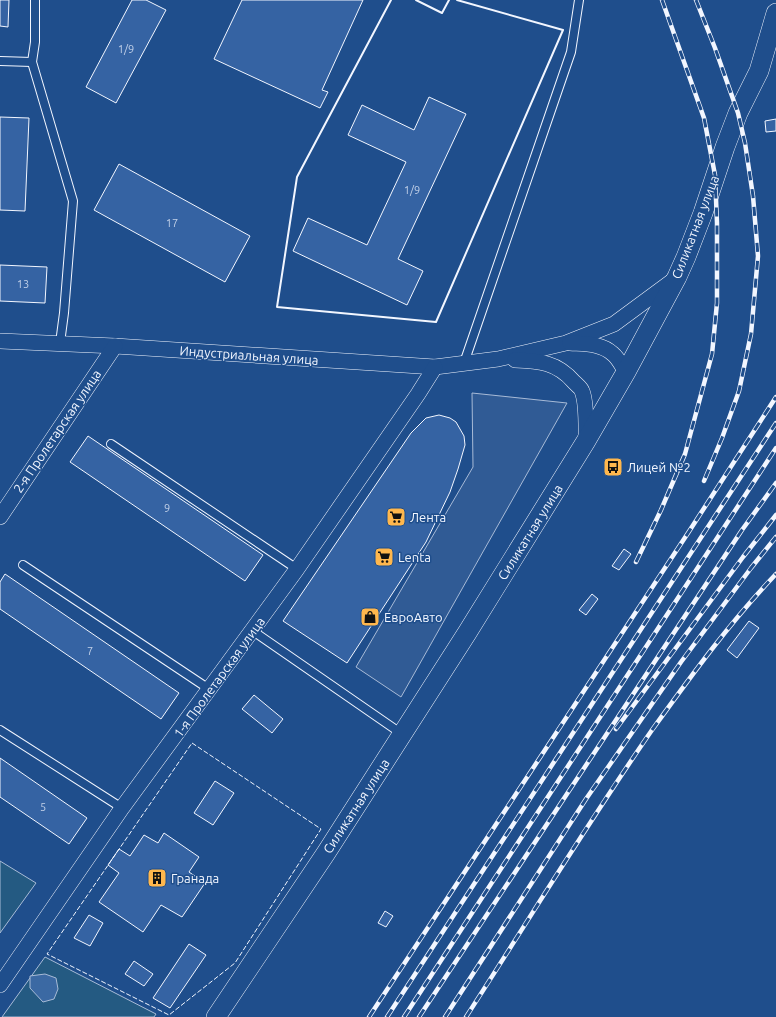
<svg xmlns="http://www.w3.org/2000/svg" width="776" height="1017" viewBox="0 0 776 1017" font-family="Ubuntu,sans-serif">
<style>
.green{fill:#245a82;stroke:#a8bbd7}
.parking{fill:#305b95;stroke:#a8bbd7}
.water{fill:#3b69a3;stroke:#a8bbd7}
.building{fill:#3563a3;stroke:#f2f6ff}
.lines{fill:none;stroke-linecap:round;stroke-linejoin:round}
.service-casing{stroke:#f2f6ff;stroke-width:10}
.minor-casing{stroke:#f2f6ff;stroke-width:16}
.tertiary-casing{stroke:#f2f6ff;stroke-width:20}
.service{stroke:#1f4e8c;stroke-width:8}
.minor{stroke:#1f4e8c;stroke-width:15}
.tertiary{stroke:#1f4e8c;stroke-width:19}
.rail-casing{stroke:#f2f6ff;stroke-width:4.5}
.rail{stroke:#1f4e8c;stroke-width:3;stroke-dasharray:9;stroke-linecap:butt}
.fence{stroke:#f2f6ff;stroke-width:1;stroke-dasharray:5 2;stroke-linecap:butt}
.wall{stroke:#f2f6ff;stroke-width:2}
.labels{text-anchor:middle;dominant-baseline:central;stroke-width:3;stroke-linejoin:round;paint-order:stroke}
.number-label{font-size:11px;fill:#c3d1e8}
.street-label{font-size:13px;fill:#f2f6ff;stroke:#1f4e8c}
.poi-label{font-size:13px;fill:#f2f6ff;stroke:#1f4e8c;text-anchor:start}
</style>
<rect width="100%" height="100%" fill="#1f4e8c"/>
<g class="green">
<path d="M 0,861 L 36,883 L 0,933 Z"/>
<path d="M 45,957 L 156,1014 L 154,1017 L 2,1017 Z"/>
</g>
<path class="parking" d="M 472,393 L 567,403 L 401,697 L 356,667 L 473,467 Z"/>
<path class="water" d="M 45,974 L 56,978 L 58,989 L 54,999 L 43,1002 L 30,988 L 30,976 Z"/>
<g class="building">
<path d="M 0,0 L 9,0 L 8,27 L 0,26 Z"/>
<path d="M 132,0 L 146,0 L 166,10 L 116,103 L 86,87 Z"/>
<path d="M 242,0 L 363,0 L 322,90 L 328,92 L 320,108 L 214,59 Z"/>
<path d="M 429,97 L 466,114 L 398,259 L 423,271 L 407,305 L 293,251 L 308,218 L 367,245 L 406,162 L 348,135 L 362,105 L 414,130 Z"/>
<path d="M 0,117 L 29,118 L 25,211 L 0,210 Z"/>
<path d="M 776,119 L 776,131 L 766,132 L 765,121 Z"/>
<path d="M 119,164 L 250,236 L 225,282 L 94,210 Z"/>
<path d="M 0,265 L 47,267 L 45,303 L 0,301 Z"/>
<path d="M 439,415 L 450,418 L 456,422 L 464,436 L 465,445 L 458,469 L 450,492 L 426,542 L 347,663 L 283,621 L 411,433 L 426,418 Z"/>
<path d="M 88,436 L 263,555 L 245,581 L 70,462 Z"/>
<path d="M 624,549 L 631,554 L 619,570 L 612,566 Z"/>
<path d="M 5,574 L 179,693 L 161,719 L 0,609 L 0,582 Z"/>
<path d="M 592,594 L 598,599 L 586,615 L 579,610 Z"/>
<path d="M 749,621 L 759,628 L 737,658 L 727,650 Z"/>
<path d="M 254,695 L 283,719 L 272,733 L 242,709 Z"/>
<path d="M 0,758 L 87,818 L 69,844 L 0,797 Z"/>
<path d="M 215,781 L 234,793 L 213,825 L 194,813 Z"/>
<path d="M 164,833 L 199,857 L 189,872 L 205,883 L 182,917 L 161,905 L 143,932 L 99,902 L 119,873 L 108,865 L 119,849 L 130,856 L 144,835 L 158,843 Z"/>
<path d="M 385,911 L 393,916 L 386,927 L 378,923 Z"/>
<path d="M 89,915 L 103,923 L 90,946 L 74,938 Z"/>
<path d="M 189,944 L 206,955 L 170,1008 L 153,998 Z"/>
<path d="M 134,961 L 153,974 L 144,986 L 125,974 Z"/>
</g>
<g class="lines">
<g class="service-casing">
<g id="service">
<path d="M 35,0 L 35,42 L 32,62 L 73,201 L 64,313 L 60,343"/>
<path d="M 0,61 L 32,62"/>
<path d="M 464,363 L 571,52 L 579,0"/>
<path d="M 111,444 L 297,569"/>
<path d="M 23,565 L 209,689"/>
<path d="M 253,631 L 402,734"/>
<path d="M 0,730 L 122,808"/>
</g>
</g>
<g class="minor-casing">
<g id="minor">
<path d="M 0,341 L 115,346 L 435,367 L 498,359 L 566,343 L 614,324 L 675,279"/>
<path d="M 570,343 C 585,344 601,343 613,354 C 618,358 622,366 626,372"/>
<path d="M 515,360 C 539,361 557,362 574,382 C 577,385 581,388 582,391 C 587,403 586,428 586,441"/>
<path d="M 0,517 L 115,346"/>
<path d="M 0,985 L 122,808 L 297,569 L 418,394 L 435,367"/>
</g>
</g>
<g class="tertiary-casing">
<path id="tertiary" d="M 216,1017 L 326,853 L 467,633 L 586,441 L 626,372 L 677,277 L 686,257 L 703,213 L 725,147 L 738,113 L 759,71 L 776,13"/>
</g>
<use href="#service" class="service"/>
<use href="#minor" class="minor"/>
<use href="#tertiary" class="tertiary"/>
<g class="rail-casing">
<g id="rail">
<path d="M 696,0 L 715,48 L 738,113 L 745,143 L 753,196 L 758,256 L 751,334 L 739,391 L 722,438 L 704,481"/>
<path d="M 636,562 L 661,510 L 685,454 L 712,354 L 717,303 L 717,223 L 715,175 L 704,118 L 662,0"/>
<path d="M 616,729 L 743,557 L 776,515"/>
<path d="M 369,1017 L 688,533 L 776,397"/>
<path d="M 387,1017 L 776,423"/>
<path d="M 404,1017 L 776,448"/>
<path d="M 419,1017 L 742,530 L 776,483"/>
<path d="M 445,1017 L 586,799 L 681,662 L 751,568 L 776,537"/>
<path d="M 466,1017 C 528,921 587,824 652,730 C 691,676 730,622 776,574"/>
</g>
</g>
<use href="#rail" class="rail"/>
<path class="fence" d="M 192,743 L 321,829 L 235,963 L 169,1015 L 47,954 Z"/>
<g class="wall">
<path d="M 391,0 L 297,177 L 277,307 L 436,322 L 563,30 L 457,0"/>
<path d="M 416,0 L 442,13 L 449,0"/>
</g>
</g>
<defs>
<g id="bus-square" transform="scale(1)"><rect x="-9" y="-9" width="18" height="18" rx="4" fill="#ffb74d" stroke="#1f4e8c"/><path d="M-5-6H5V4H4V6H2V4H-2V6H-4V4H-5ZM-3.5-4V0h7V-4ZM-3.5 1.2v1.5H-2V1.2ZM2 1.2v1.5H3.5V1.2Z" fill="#111"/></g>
<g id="supermarket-square" transform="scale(1)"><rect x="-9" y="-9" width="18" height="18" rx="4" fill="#ffb74d" stroke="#1f4e8c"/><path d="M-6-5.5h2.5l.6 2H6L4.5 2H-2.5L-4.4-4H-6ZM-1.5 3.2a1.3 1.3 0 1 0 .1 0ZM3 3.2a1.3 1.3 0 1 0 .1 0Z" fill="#111"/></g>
<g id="shop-square" transform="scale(1)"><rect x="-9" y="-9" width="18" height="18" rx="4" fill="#ffb74d" stroke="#1f4e8c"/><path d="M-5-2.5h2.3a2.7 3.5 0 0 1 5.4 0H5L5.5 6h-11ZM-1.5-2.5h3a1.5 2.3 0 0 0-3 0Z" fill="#111"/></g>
<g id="building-square" transform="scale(1)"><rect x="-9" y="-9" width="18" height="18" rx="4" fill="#ffb74d" stroke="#1f4e8c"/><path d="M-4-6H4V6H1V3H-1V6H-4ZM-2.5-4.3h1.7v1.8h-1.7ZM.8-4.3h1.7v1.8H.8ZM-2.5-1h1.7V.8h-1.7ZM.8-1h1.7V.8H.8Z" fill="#111"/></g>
</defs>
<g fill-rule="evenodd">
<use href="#bus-square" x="613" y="467"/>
<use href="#supermarket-square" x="396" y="517"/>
<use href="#supermarket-square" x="384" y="557"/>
<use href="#shop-square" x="370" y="617"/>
<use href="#building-square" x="157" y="878"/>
</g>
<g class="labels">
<g class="number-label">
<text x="126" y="49">1/9</text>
<text x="412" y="190">1/9</text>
<text x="172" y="223">17</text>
<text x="23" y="284">13</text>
<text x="167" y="508">9</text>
<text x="90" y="651">7</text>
<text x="43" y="807">5</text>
</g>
<g class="street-label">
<text transform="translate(695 227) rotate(-69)">Силикатная улица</text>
<text transform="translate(249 355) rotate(4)">Индустриальная улица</text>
<text transform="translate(57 431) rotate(-56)">2-я Пролетарская улица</text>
<text transform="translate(530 532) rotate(-58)">Силикатная улица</text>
<text transform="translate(219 677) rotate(-54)">1-я Пролетарская улица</text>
<text transform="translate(356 806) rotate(-57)">Силикатная улица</text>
</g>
<g class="poi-label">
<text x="627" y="467">Лицей №2</text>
<text x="410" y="517">Лента</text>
<text x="398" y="557">Lenta</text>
<text x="384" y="617">ЕвроАвто</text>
<text x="171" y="878">Гранада</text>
</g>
</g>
</svg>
